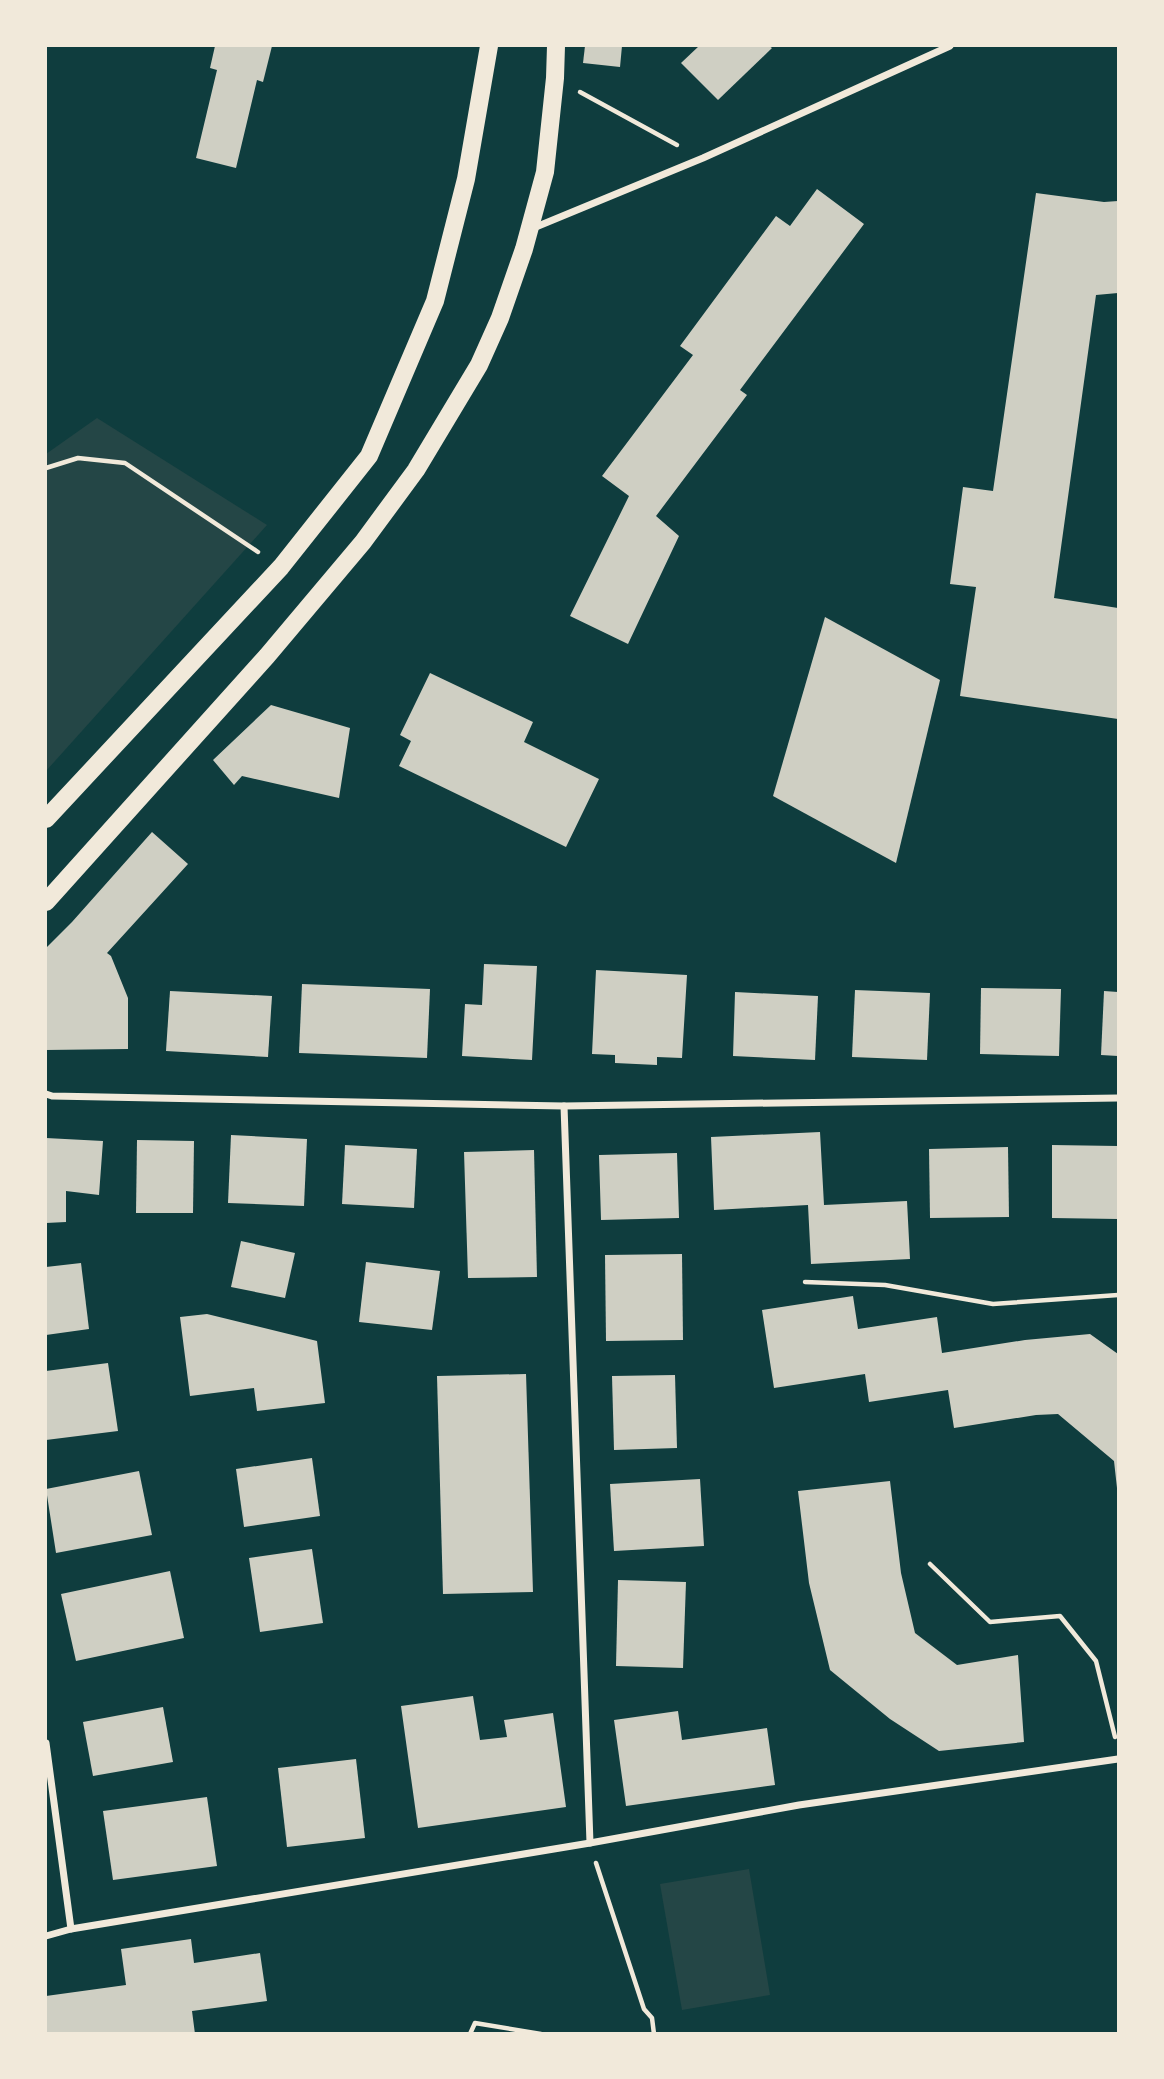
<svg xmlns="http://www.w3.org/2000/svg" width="1164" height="2079" viewBox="0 0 1164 2079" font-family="Quicksand,sans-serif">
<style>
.green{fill:#244646}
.building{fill:#cfcfc3}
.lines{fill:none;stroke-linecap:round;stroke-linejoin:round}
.path{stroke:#f1e9da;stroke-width:4.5}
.minor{stroke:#f1e9da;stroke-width:7}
.primary{stroke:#f1e9da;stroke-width:18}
</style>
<rect width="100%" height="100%" fill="#0f3d3e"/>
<g class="green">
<path d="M 97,418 L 267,525 L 46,771 L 46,454 Z"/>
<path d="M 749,1869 L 770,1995 L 682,2010 L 660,1884 Z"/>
</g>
<g class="building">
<path d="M 215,46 L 272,46 L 263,82 L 257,80 L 236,168 L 196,158 L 217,70 L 210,68 Z"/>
<path d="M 585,46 L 622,46 L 620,67 L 583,63 Z"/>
<path d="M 699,46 L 769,46 L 772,48 L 718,100 L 681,63 Z"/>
<path d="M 817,189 L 864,224 L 740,390 L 747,395 L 656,516 L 679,536 L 628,644 L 570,616 L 629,496 L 602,476 L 693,355 L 680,346 L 776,216 L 790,226 Z"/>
<path d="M 1036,193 L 1104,202 L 1118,201 L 1118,293 L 1096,295 L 1054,598 L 1118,608 L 1118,719 L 960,696 L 976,587 L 950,584 L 963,487 L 993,491 Z"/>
<path d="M 825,617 L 940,680 L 896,863 L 773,796 Z"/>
<path d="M 430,673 L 533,722 L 524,742 L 599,779 L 566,847 L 399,766 L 411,741 L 400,735 Z"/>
<path d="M 271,705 L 350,728 L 339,798 L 242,776 L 234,785 L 213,760 Z"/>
<path d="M 152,832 L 188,864 L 107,953 L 111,956 L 128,998 L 128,1049 L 46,1050 L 46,948 L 72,922 Z"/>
<path d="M 484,964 L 537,966 L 532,1060 L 462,1056 L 465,1004 L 482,1005 Z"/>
<path d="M 596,970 L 687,975 L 682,1058 L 657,1057 L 657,1065 L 615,1063 L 615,1055 L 592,1054 Z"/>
<path d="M 302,984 L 430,989 L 427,1058 L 299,1053 Z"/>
<path d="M 981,988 L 1061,989 L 1059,1056 L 980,1054 Z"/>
<path d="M 855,990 L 930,993 L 927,1060 L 852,1057 Z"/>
<path d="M 170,991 L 272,996 L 268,1057 L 166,1051 Z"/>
<path d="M 1104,991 L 1118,992 L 1118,1056 L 1101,1055 Z"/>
<path d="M 735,992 L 818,996 L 815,1060 L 733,1056 Z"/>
<path d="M 820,1132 L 824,1205 L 907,1201 L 910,1259 L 811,1264 L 808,1205 L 714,1210 L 711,1137 Z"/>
<path d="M 231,1135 L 307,1139 L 304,1206 L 228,1203 Z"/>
<path d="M 46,1138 L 103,1141 L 99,1195 L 66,1191 L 66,1222 L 46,1223 Z"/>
<path d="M 137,1140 L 194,1141 L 193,1213 L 136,1213 Z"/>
<path d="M 345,1145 L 417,1149 L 414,1208 L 342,1204 Z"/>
<path d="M 1052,1145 L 1118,1146 L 1118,1219 L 1052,1218 Z"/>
<path d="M 1008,1147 L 1009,1217 L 930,1218 L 929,1149 Z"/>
<path d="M 534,1150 L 537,1277 L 468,1278 L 464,1152 Z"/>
<path d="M 677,1153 L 679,1218 L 601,1220 L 599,1155 Z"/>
<path d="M 241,1241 L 295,1253 L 285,1298 L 231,1287 Z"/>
<path d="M 682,1254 L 683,1340 L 606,1341 L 605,1255 Z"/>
<path d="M 366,1262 L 440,1271 L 432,1330 L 359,1322 Z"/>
<path d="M 81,1263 L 89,1329 L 46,1335 L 46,1267 Z"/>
<path d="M 853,1296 L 858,1329 L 937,1317 L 942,1353 L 1025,1340 L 1090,1334 L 1118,1354 L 1118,1488 L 1117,1488 L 1114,1461 L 1058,1414 L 1036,1415 L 954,1428 L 948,1390 L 869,1402 L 865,1374 L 774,1388 L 762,1310 Z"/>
<path d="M 207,1314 L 317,1341 L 325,1403 L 257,1411 L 254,1388 L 190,1396 L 180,1317 Z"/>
<path d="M 108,1363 L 118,1431 L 46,1440 L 46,1371 Z"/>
<path d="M 526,1374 L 533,1592 L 443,1594 L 437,1376 Z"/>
<path d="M 675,1375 L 677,1448 L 614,1450 L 612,1376 Z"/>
<path d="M 312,1458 L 320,1516 L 244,1527 L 236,1469 Z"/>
<path d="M 139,1471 L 152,1535 L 56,1553 L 46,1489 Z"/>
<path d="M 700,1479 L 704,1546 L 614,1551 L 610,1484 Z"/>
<path d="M 890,1481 L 901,1573 L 915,1633 L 957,1665 L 1018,1655 L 1024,1742 L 939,1751 L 890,1719 L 830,1670 L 809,1583 L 798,1491 Z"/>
<path d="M 312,1549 L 323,1623 L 260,1632 L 249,1558 Z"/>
<path d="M 170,1571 L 184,1638 L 76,1661 L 61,1594 Z"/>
<path d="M 618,1580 L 686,1582 L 683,1668 L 616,1666 Z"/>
<path d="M 473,1696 L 480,1740 L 507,1737 L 504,1720 L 553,1713 L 566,1807 L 418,1828 L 401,1706 Z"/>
<path d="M 163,1707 L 173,1762 L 93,1776 L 83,1722 Z"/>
<path d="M 678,1711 L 682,1740 L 767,1728 L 775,1785 L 626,1806 L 614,1720 Z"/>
<path d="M 356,1759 L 365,1838 L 287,1847 L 278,1768 Z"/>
<path d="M 207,1797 L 217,1866 L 113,1880 L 103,1811 Z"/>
<path d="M 191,1939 L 194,1963 L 260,1953 L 267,2001 L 192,2011 L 195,2034 L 46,2034 L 46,1996 L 126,1985 L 121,1949 Z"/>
</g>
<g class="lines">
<g class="path">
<path d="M 580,92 L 677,145"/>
<path d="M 46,468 L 78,458 L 125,463 L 258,552"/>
<path d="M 805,1282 L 885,1285 L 993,1304 L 1118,1295"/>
<path d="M 930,1564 L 990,1622 L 1060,1616 L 1096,1661 L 1115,1737"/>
<path d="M 596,1863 L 644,2009 L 652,2018 L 654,2034"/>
<path d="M 470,2034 L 475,2023 L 541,2034"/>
</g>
<g class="minor">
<path d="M 531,229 L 703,158 L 950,46"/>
<path d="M 46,1094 L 52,1096 L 564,1106 L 1118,1098"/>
<path d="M 564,1106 L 590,1843"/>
<path d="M 46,1743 L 71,1929"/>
<path d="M 46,1936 L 71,1929 L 590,1843 L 799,1805 L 1118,1759"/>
</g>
<g class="primary">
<path d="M 46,819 L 281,567 L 369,456 L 435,301 L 466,179 L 489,46"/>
<path d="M 46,902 L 267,656 L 363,542 L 416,470 L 479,365 L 500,318 L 524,249 L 545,172 L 555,78 L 556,46"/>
</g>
</g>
<rect width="1164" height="2079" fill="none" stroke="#f1e9da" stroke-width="94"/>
</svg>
